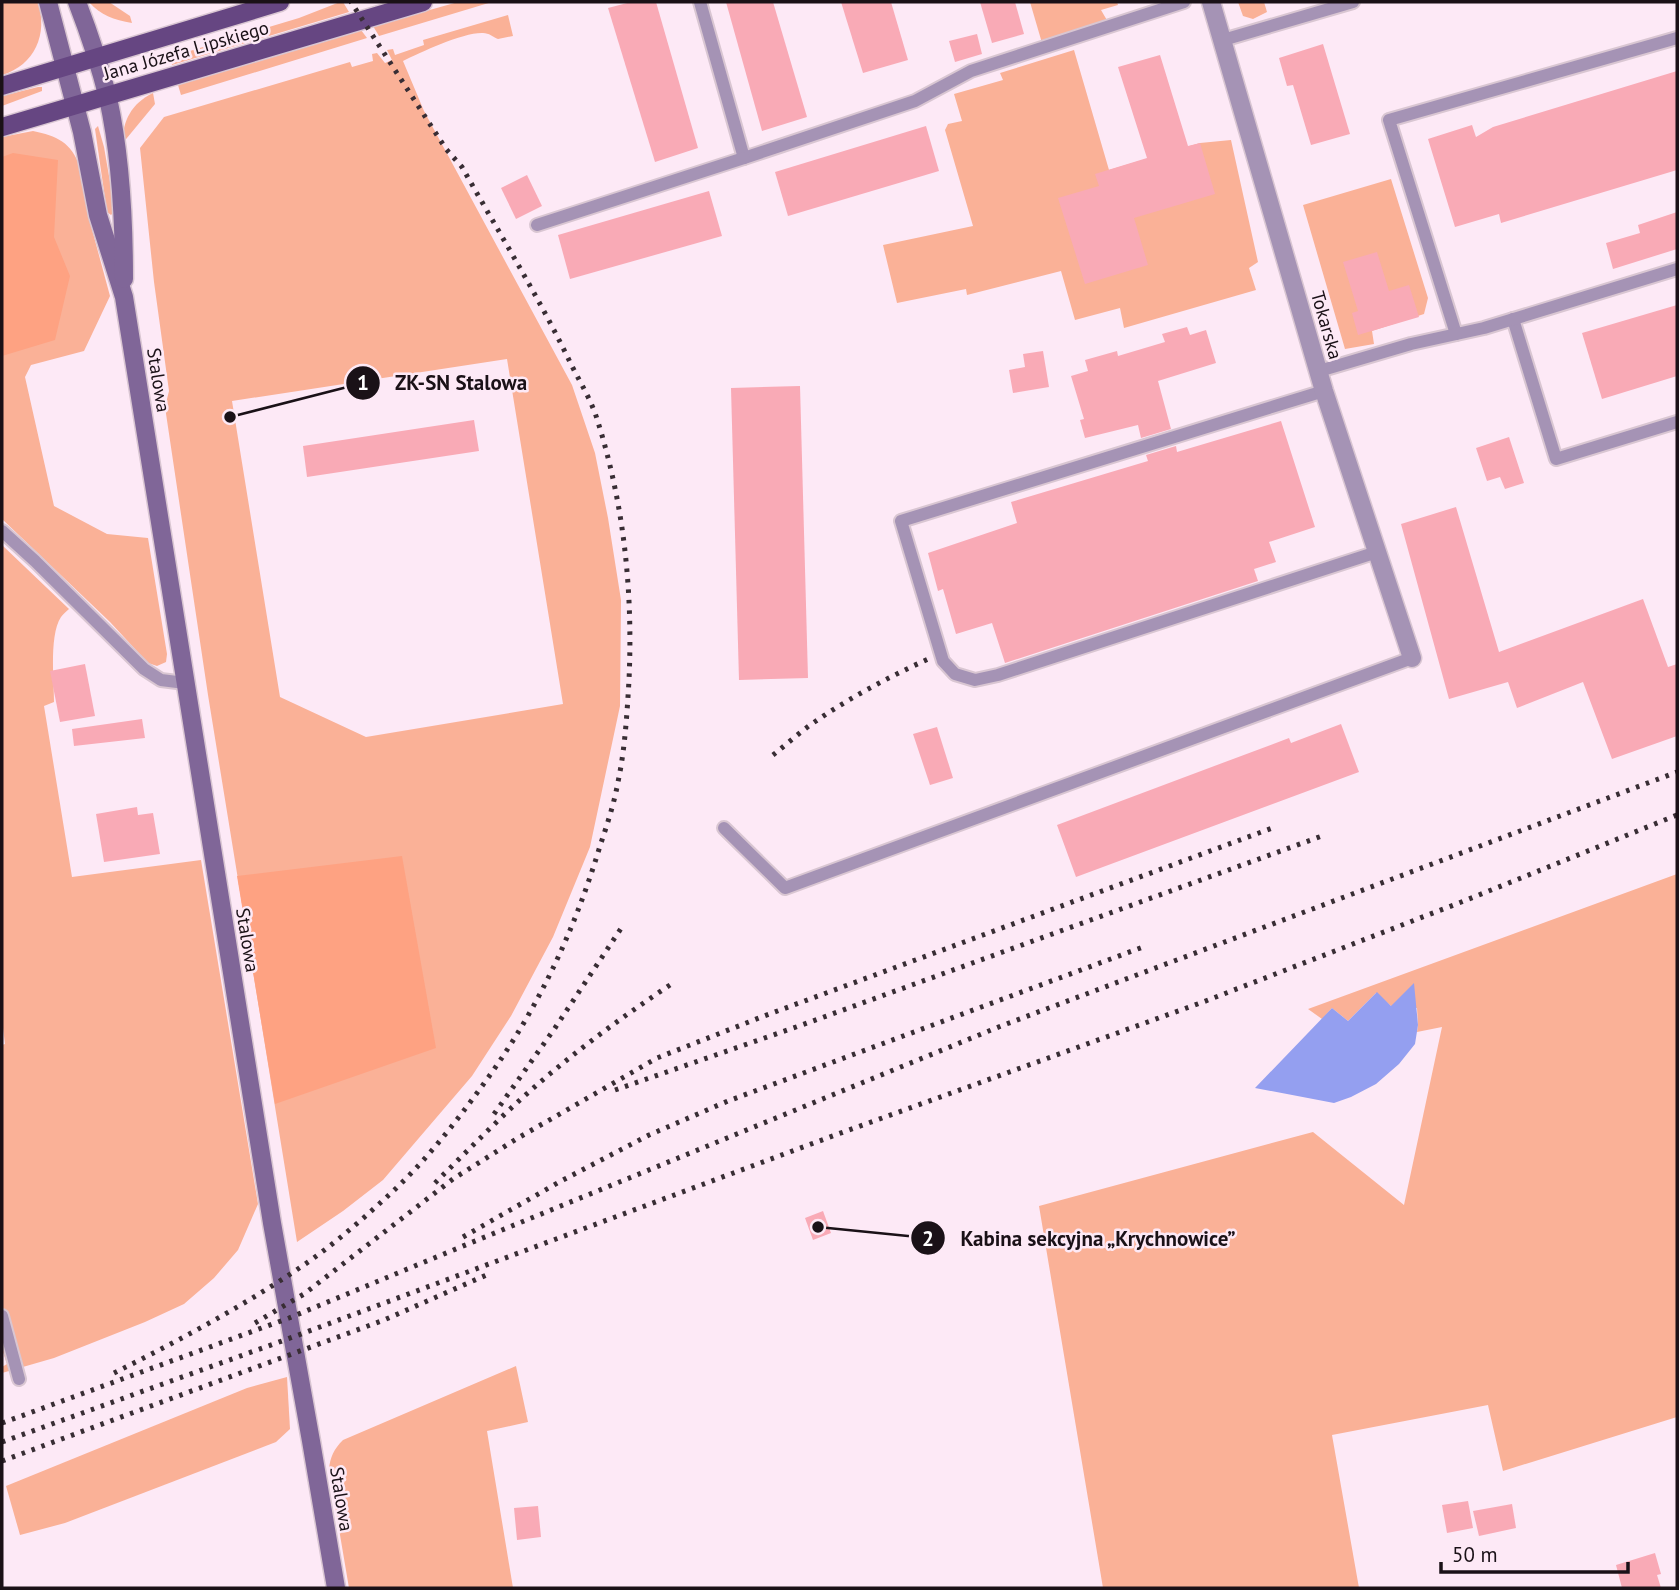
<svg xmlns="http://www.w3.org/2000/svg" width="1679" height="1590" viewBox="0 0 1679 1590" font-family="'PT Sans',sans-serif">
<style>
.green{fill:#fab197;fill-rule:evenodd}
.forest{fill:#fea282}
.water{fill:#949ff0}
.building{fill:#f9aab6}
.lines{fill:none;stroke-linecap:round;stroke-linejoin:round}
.lane-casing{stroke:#d9c6d2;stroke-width:16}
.street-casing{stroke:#d9c6d2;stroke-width:21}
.secondary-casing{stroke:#d9c6d2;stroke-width:21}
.primary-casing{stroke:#d9c6d2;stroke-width:21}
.lane{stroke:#a593b5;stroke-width:12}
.street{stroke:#a593b5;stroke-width:18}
.secondary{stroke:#806698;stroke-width:18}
.primary{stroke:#664682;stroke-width:18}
.rail{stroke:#382d34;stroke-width:5;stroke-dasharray:3.5 7;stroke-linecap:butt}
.labels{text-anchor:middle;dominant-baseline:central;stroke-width:5;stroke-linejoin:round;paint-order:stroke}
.street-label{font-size:19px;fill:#1a1117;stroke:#fde9f6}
.leader{fill:none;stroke:#1a1117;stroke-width:2.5}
.callout-dot{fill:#1a1117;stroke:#fde9f6;stroke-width:2.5}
.mark-label{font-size:21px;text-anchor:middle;font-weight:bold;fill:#fff}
.callout-label{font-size:21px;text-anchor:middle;font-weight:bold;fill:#1a1117;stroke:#fde9f6;stroke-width:5;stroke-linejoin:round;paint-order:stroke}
</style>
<rect width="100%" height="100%" fill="#fde9f6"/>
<g class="green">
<path d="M 2,2 L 38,2 C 48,34 35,65 2,75 Z"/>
<path d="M 89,2 L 109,2 L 130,16 L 132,23 C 114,20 100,15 89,2 Z"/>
<path d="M 340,2 L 343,2 L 349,12 L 172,65 L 170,57 L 299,18 Z"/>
<path d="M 458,2 L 492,2 L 379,36 L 373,26 Z"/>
<path d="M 1030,2 L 1117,2 L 1118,5 L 1101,10 L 1108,22 L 1042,43 Z"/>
<path d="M 1238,2 L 1264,2 L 1267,12 L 1253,19 L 1243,16 Z"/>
<path d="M 508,15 L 513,36 L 498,39 C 493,37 489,33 483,33 C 464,32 421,52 403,61 L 424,111 L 572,385 L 595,453 L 608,518 L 621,600 L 620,706 L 590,847 L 553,937 L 511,1016 L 472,1076 L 383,1180 L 343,1211 L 297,1242 L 208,695 L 165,407 L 169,391 L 154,282 L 140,148 L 164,117 L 350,62 L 352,67 L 373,61 L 372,54 L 377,53 L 385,63 L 392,60 L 387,50 L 393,49 L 395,55 L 424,45 L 423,40 ZM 507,359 L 563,704 L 366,737 L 280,697 L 232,401 Z"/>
<path d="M 361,30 L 367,38 L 181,95 L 178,85 Z"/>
<path d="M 1074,50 L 1109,170 L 1200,143 L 1231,140 L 1258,262 L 1249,268 L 1256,290 L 1124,328 L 1120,308 L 1075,320 L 1061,271 L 967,295 L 966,289 L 897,303 L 883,245 L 973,226 L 945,130 L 948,124 L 962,121 L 954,94 L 1003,80 L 1000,73 Z"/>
<path d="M 38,87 L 42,87 L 42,91 L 2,106 L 2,96 Z"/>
<path d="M 153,93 L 155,104 L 122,144 C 123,120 131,104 153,93 Z"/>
<path d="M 98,126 L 104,147 L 115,211 L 111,215 L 107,212 L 95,129 Z"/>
<path d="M 33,131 C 57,136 71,142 80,167 L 90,222 L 110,296 L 84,351 L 31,365 L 25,377 L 54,506 L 107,534 L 148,538 L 167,654 L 166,662 L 157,666 L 148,663 L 110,622 L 2,519 L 2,137 Z"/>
<path d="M 1391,179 L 1428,298 L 1424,314 L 1372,331 L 1374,344 L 1345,349 L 1303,205 Z"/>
<path d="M 2,545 L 69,609 C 66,612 63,614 61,617 C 49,635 54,681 54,702 L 44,706 L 72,877 L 201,860 L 258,1204 L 238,1250 L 214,1278 L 184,1304 L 145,1322 L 54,1358 L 2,1373 L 2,1367 L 7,1364 L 2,1349 L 2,1045 L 5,1044 L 2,1020 Z"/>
<path d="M 1677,874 L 1677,1417 L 1503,1471 L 1488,1405 L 1332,1435 L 1359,1588 L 1103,1588 L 1039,1206 L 1313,1132 L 1404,1205 L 1442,1027 L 1417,1032 L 1418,1025 L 1417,1008 L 1391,1006 L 1376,993 L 1348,1021 L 1332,1008 L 1322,1019 L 1308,1009 Z"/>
<path d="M 516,1366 L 528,1422 L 487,1431 L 513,1588 L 349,1588 L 329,1470 C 330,1457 334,1449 343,1440 Z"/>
<path d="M 287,1377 L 290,1429 L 276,1442 L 65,1523 L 20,1535 L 6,1486 L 247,1388 Z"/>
</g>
<g class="forest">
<path d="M 13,153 L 58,160 L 54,237 L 70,276 L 55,340 L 2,356 L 2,157 Z"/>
<path d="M 402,856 L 436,1048 L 275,1104 L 237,876 Z"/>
</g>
<path class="water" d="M 1414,983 L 1418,1025 L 1415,1044 L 1399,1064 L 1376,1084 L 1351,1097 L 1334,1103 L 1255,1088 L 1332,1008 L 1348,1021 L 1377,992 L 1391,1006 Z"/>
<g class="building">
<path d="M 631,2 L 656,2 L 698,148 L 655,162 L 608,8 Z"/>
<path d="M 726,2 L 773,2 L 807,117 L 762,131 Z"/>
<path d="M 841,2 L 891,2 L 908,60 L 863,73 Z"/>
<path d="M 980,2 L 1015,2 L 1024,34 L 992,43 Z"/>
<path d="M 977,34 L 982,54 L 955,62 L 949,41 Z"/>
<path d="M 1323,44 L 1350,134 L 1311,145 L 1293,85 L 1287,86 L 1279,58 Z"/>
<path d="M 1160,55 L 1188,146 L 1200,143 L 1215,194 L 1134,218 L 1148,265 L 1085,284 L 1058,198 L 1099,186 L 1095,174 L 1147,158 L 1118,67 Z"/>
<path d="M 1677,71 L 1677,170 L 1501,223 L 1499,214 L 1455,227 L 1428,139 L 1472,125 L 1476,137 L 1493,127 Z"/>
<path d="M 926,126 L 939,171 L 788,216 L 775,172 Z"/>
<path d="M 527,175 L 542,206 L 516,219 L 501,188 Z"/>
<path d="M 709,191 L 722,236 L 570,279 L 558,235 Z"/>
<path d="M 1677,212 L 1677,249 L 1613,269 L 1606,243 L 1640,233 L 1638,225 Z"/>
<path d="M 1377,252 L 1389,291 L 1409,285 L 1419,317 L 1358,335 L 1352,313 L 1358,311 L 1343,262 Z"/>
<path d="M 1677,305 L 1677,376 L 1602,399 L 1582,333 Z"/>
<path d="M 1187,327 L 1190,335 L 1206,330 L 1216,363 L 1158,381 L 1171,429 L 1141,438 L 1138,425 L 1085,438 L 1080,420 L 1084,419 L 1071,376 L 1088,371 L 1085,360 L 1117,351 L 1118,356 L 1165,342 L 1162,334 Z"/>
<path d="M 1043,351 L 1049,387 L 1013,393 L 1009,370 L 1025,367 L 1023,354 Z"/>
<path d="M 800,386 L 808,678 L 739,680 L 731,388 Z"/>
<path d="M 474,420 L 479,451 L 307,477 L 303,446 Z"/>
<path d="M 1281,421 L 1315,527 L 1269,542 L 1276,562 L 1254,569 L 1258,581 L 1005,663 L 992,623 L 956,634 L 943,589 L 938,591 L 928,553 L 1017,523 L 1011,502 L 1148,461 L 1146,455 L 1176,446 L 1177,452 Z"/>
<path d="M 1509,437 L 1524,483 L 1505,489 L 1500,477 L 1487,481 L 1476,448 Z"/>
<path d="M 1456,507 L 1499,652 L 1643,599 L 1668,667 L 1677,664 L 1677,736 L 1612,759 L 1583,682 L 1517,708 L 1508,682 L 1449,699 L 1401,524 Z"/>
<path d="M 85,664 L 95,716 L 60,722 L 50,671 Z"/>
<path d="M 142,719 L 145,738 L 74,746 L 72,729 Z"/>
<path d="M 1341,724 L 1359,772 L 1076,877 L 1057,825 L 1289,738 L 1291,743 Z"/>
<path d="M 937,727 L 953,778 L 930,785 L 913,734 Z"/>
<path d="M 137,807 L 138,815 L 153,813 L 160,854 L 104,862 L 96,814 Z"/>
<path d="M 823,1211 L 831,1233 L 813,1240 L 805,1218 Z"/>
<path d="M 1468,1501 L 1473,1528 L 1447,1533 L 1442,1505 Z"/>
<path d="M 1512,1504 L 1516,1528 L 1479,1536 L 1473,1511 Z"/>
<path d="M 538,1506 L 541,1537 L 517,1540 L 514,1508 Z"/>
<path d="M 1655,1553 L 1661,1574 L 1657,1575 L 1661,1588 L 1622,1588 L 1616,1565 Z"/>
</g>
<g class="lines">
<g class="lane-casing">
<g id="lane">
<path d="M 700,2 L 744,158 L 915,101 L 971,71 L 1184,2"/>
<path d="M 1223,40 L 1353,2"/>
<path d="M 537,225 L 744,158"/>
<path d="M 1513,319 L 1556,459 L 1677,422"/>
<path d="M 1456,334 L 1389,120 L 1677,38"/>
<path d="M 1319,371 L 1411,344 L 1484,328 L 1677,269"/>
<path d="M 1324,391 L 901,521 L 943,661 L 955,674 L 975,680 L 998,675 L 1377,552"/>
<path d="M 2,531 L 35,561 L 144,669 L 161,680 L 185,683"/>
<path d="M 724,828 L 785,888 L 1412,658"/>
<path d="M 2,1316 L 19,1379"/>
</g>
</g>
<g class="street-casing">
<path id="street" d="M 1211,2 L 1324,391 L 1412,658"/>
</g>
<g class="secondary-casing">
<g id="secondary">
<path d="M 48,2 L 82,132 L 98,215 L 124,297 L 272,1223 L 311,1441 L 336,1588"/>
<path d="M 77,2 C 89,33 100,66 108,98 C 121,157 124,219 124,279"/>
</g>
</g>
<g class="primary-casing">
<g id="primary">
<path d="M 2,86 L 280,2"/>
<path d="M 2,127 L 423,2"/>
</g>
</g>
<use href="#lane" class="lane"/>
<use href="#street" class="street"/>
<use href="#secondary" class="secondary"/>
<use href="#primary" class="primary"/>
<g class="rail">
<path d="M 773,755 C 787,744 801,731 816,721 C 851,697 889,677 928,659"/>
<path d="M 615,1090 L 799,1026 L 1322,836"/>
<path d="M 494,1114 L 555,1028 L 622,927"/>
<path d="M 435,1183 C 459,1159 483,1135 508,1111 C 558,1064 613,1023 670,985"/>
<path d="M 463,1237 L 561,1181 L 649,1135 L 728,1101 L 1143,947"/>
<path d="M 255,1323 L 304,1294 L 453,1179 L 518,1138 L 657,1058 L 764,1016 L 1275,827"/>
<path d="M 114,1373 C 180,1340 251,1302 311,1260 C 339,1240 365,1217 390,1194 C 426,1161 456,1122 485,1082 C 538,1009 574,932 600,846 C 607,825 614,804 618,782 C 625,749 627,714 629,680 C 633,591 624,504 597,419 C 591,399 578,379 569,360 C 537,294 498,231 462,167 L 446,149 L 351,2"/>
<path d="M 2,1423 L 289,1318 L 480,1239 L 1001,1026 L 1677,772"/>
<path d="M 2,1442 L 293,1337 L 838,1134 L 1203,1002 L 1464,901 L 1677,815"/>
<path d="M 2,1461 L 384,1320 L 491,1273"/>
</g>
</g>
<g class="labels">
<g class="street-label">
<text transform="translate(186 50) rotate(-16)">Jana Józefa Lipskiego</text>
<text transform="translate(1327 325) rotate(74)">Tokarska</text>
<text transform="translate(159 380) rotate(81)">Stalowa</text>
<text transform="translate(248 940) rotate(81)">Stalowa</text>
<text transform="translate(342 1499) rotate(81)">Stalowa</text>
</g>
</g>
<path class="leader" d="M230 417L363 383M818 1227L928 1238"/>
<g class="callout-dot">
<circle cx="230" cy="417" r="7"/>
<circle cx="818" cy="1227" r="7"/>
<circle cx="363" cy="383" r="18"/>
<circle cx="928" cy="1238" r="18"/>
</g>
<g class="mark-label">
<text x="363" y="390">1</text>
<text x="928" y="1246">2</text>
</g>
<g class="callout-label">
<text x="461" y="390">ZK-SN Stalowa</text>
<text x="1098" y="1246">Kabina sekcyjna „Krychnowice”</text>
</g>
<rect width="1679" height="1590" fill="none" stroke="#1a1117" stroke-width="7"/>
<path d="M1441 1562v10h187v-10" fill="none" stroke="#1a1117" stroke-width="3.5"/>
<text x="1452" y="1562" font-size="21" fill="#1a1117" stroke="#fde9f6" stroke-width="5" paint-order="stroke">50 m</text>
</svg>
